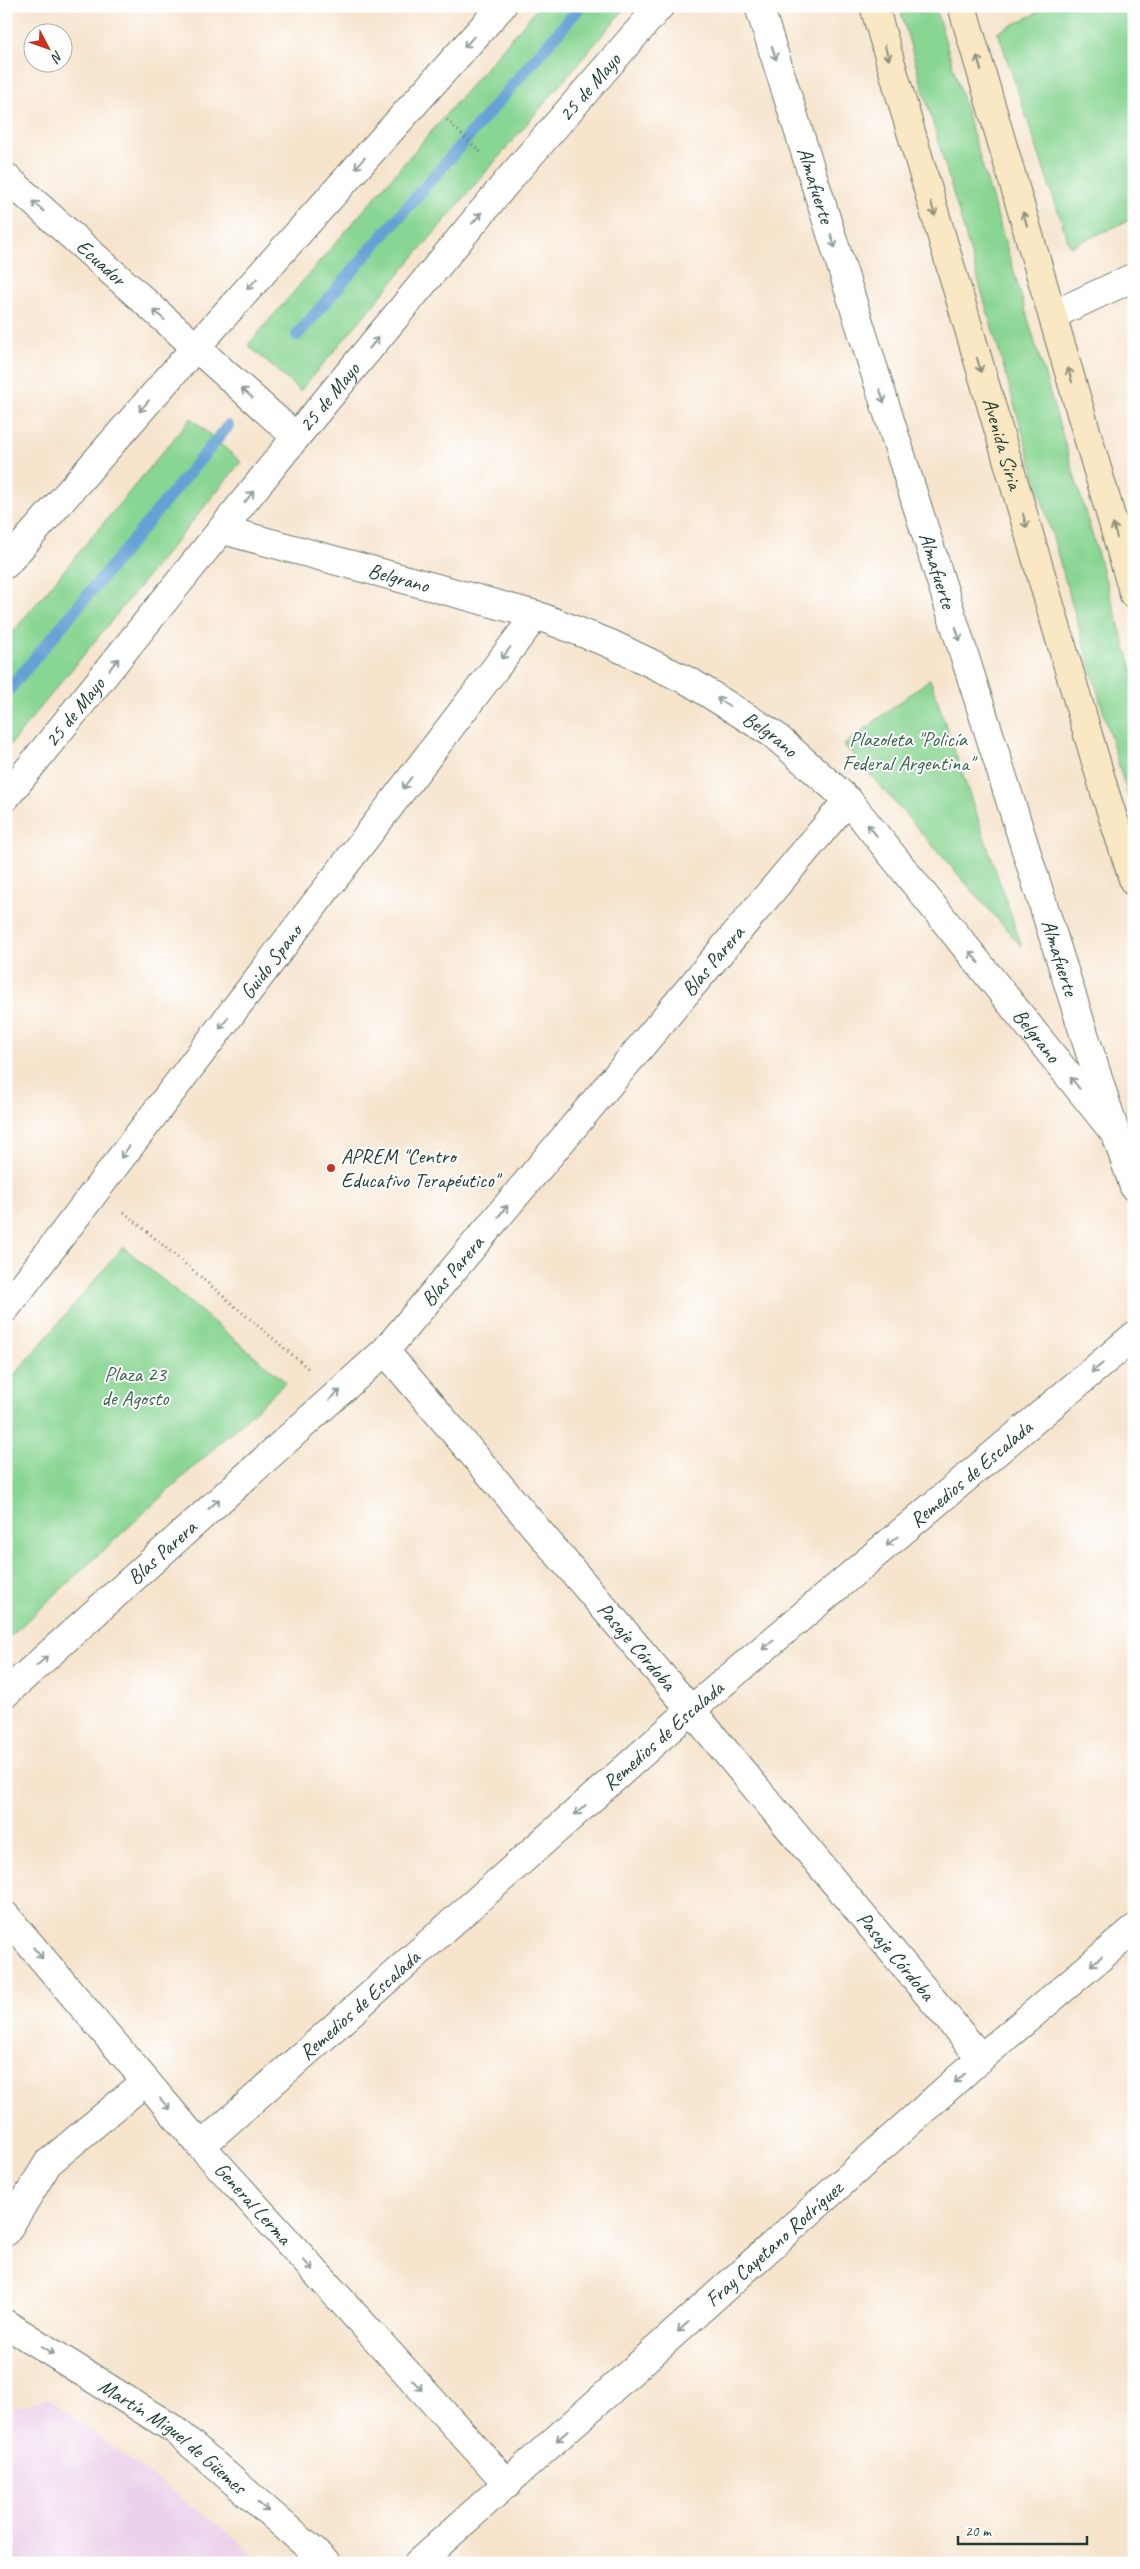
<svg xmlns="http://www.w3.org/2000/svg" width="1140" height="2569" viewBox="0 0 1140 2569" font-family="Caveat,sans-serif">
<style>
.built{fill:#ecd1ea}
.green{fill:#89d593;stroke:#548964}
.lines{fill:none;stroke-linecap:round;stroke-linejoin:round}
.stream{stroke:#66a1d6;stroke-width:12}
.pedestrian-casing{stroke:#6a776a;stroke-width:30}
.minor-casing{stroke:#6a776a;stroke-width:30}
.tertiary-casing{stroke:#6a776a;stroke-width:30}
.secondary-casing{stroke:#6a776a;stroke-width:30}
.path{stroke:#6a776a;stroke-width:3;stroke-dasharray:1 4;stroke-linecap:butt}
.pedestrian{stroke:#fff;stroke-width:28}
.minor{stroke:#fff;stroke-width:28}
.tertiary{stroke:#fff;stroke-width:28}
.secondary{stroke:#fae7c3;stroke-width:28}
.oneway{stroke:#8f9e9a}
.oneway2{stroke:#8c927c}
.poi-dot{fill:#c8321e;stroke:#fff;stroke-width:2}
.labels{text-anchor:middle;dominant-baseline:central;stroke-width:4;stroke-linejoin:round;paint-order:stroke}
.street-label{font-size:21px;fill:#1f3d34;stroke:#fff}
.park-label{font-size:21px;fill:#3a634c;stroke:#fff}
.poi-label{font-size:21px;fill:#1f3d34;stroke:#fff;text-anchor:start}
</style>
<rect width="100%" height="100%" fill="#fff"/>
<filter id="ink" filterUnits="userSpaceOnUse"><feTurbulence type="fractalNoise" baseFrequency=".02" numOctaves="2"/><feDisplacementMap in="SourceGraphic" scale="10" xChannelSelector="R" yChannelSelector="G"/><feConvolveMatrix kernelMatrix="1 2 1 2 8 2 1 2 1" color-interpolation-filters="sRGB"/></filter>
<filter id="wash" filterUnits="userSpaceOnUse"><feTurbulence type="fractalNoise" baseFrequency=".0096" numOctaves="4" result="noise"/><feDisplacementMap in="SourceGraphic" scale="20" xChannelSelector="R" yChannelSelector="G"/><feGaussianBlur stdDeviation="1.12" result="paint"/><feColorMatrix in="noise" values="0 0 0 0 0 0 0 0 0 0 0 0 0 0 0 0 0 1.4 0 .05"/><feComposite in="paint" operator="in"/></filter>
<g filter="url(#wash)">
<rect width="100%" height="100%" fill="#f6e4cd"/>
<path class="built" d="M 47,2398 L 239,2541 L 262,2563 L 6,2563 L 6,2411 Z"/>
<g class="green">
<path d="M 539,6 L 627,6 L 300,391 L 248,345 Z"/>
<path d="M 899,6 L 935,6 L 1134,676 L 1134,818 Z"/>
<path d="M 1051,6 L 1134,6 L 1134,218 L 1070,247 L 998,32 Z"/>
<path d="M 191,418 L 241,462 L 6,750 L 6,640 Z"/>
<path d="M 930,679 L 1022,947 L 844,745 Z"/>
<path d="M 123,1247 L 286,1382 L 6,1640 L 6,1385 Z"/>
</g>
<g class="lines">
<g class="stream">
<path d="M 297,335 L 581,6"/>
<path d="M 6,693 L 228,426"/>
</g>
</g>
</g>
<g filter="url(#ink)">
<g class="lines">
<g class="pedestrian-casing">
<path id="pedestrian" d="M 6,2232 L 48,2163 L 145,2082"/>
</g>
<g class="minor-casing">
<g id="minor">
<path id="s1" d="M 759,6 L 1116,1135"/>
<path id="s2" d="M 6,177 L 296,437"/>
<path d="M 1053,315 L 1134,277"/>
<path id="s3" d="M 223,530 L 536,615 L 611,644 L 692,683 L 773,734 L 848,800 L 1116,1135 L 1134,1187"/>
<path id="s4" d="M 6,1308 L 536,615"/>
<path id="s5" d="M 385,1351 L 691,1710 L 981,2058"/>
<path id="s6" d="M 6,1693 L 385,1351 L 848,800"/>
<path id="s7" d="M 6,1916 L 201,2146 L 508,2484"/>
<path id="s8" d="M 201,2146 L 691,1710 L 1134,1336"/>
<path id="s9" d="M 6,2324 L 175,2430 L 327,2563"/>
<path id="s10" d="M 418,2563 L 981,2058 L 1134,1929"/>
</g>
</g>
<g class="tertiary-casing">
<g id="tertiary">
<path d="M 6,564 L 195,348 L 502,6"/>
<path id="s11" d="M 6,797 L 296,437 L 511,177 L 660,6"/>
</g>
</g>
<g class="secondary-casing">
<g id="secondary">
<path id="s12" d="M 874,6 L 1106,796 L 1134,882"/>
<path d="M 962,6 L 1134,595"/>
</g>
</g>
<g class="path">
<path d="M 447,120 L 482,154"/>
<path d="M 124,1212 L 310,1370"/>
</g>
<use href="#pedestrian" class="pedestrian"/>
<use href="#minor" class="minor"/>
<use href="#tertiary" class="tertiary"/>
<use href="#secondary" class="secondary"/>
</g>
<defs><path id="oneway-shaft" d="M-6 0H5M1.5-3L5.5 0L1.5 3" fill="none" stroke-width="1.6" stroke-linecap="round" stroke-linejoin="round" transform="scale(1.25)"/></defs>
<g class="oneway">
<use href="#oneway-shaft" transform="translate(469 42) rotate(132)"/>
<use href="#oneway-shaft" transform="translate(774 53) rotate(72)"/>
<use href="#oneway-shaft" transform="translate(360 163) rotate(132)"/>
<use href="#oneway-shaft" transform="translate(38 206) rotate(-138)"/>
<use href="#oneway-shaft" transform="translate(477 218) rotate(-50)"/>
<use href="#oneway-shaft" transform="translate(833 241) rotate(72)"/>
<use href="#oneway-shaft" transform="translate(252 284) rotate(132)"/>
<use href="#oneway-shaft" transform="translate(159 315) rotate(-138)"/>
<use href="#oneway-shaft" transform="translate(374 343) rotate(-50)"/>
<use href="#oneway-shaft" transform="translate(247 393) rotate(-139)"/>
<use href="#oneway-shaft" transform="translate(882 396) rotate(72)"/>
<use href="#oneway-shaft" transform="translate(144 406) rotate(131)"/>
<use href="#oneway-shaft" transform="translate(249 497) rotate(-52)"/>
<use href="#oneway-shaft" transform="translate(958 634) rotate(72)"/>
<use href="#oneway-shaft" transform="translate(506 653) rotate(127)"/>
<use href="#oneway-shaft" transform="translate(114 664) rotate(-51)"/>
<use href="#oneway-shaft" transform="translate(723 702) rotate(-148)"/>
<use href="#oneway-shaft" transform="translate(407 783) rotate(127)"/>
<use href="#oneway-shaft" transform="translate(872 830) rotate(-129)"/>
<use href="#oneway-shaft" transform="translate(974 957) rotate(-129)"/>
<use href="#oneway-shaft" transform="translate(224 1023) rotate(127)"/>
<use href="#oneway-shaft" transform="translate(1075 1083) rotate(-129)"/>
<use href="#oneway-shaft" transform="translate(125 1152) rotate(127)"/>
<use href="#oneway-shaft" transform="translate(503 1211) rotate(-50)"/>
<use href="#oneway-shaft" transform="translate(1097 1368) rotate(140)"/>
<use href="#oneway-shaft" transform="translate(335 1395) rotate(-42)"/>
<use href="#oneway-shaft" transform="translate(214 1504) rotate(-42)"/>
<use href="#oneway-shaft" transform="translate(892 1541) rotate(140)"/>
<use href="#oneway-shaft" transform="translate(768 1645) rotate(140)"/>
<use href="#oneway-shaft" transform="translate(42 1661) rotate(-42)"/>
<use href="#oneway-shaft" transform="translate(580 1810) rotate(138)"/>
<use href="#oneway-shaft" transform="translate(38 1953) rotate(50)"/>
<use href="#oneway-shaft" transform="translate(1096 1961) rotate(140)"/>
<use href="#oneway-shaft" transform="translate(960 2078) rotate(138)"/>
<use href="#oneway-shaft" transform="translate(165 2104) rotate(49)"/>
<use href="#oneway-shaft" transform="translate(308 2265) rotate(48)"/>
<use href="#oneway-shaft" transform="translate(683 2327) rotate(138)"/>
<use href="#oneway-shaft" transform="translate(48 2350) rotate(32)"/>
<use href="#oneway-shaft" transform="translate(417 2385) rotate(48)"/>
<use href="#oneway-shaft" transform="translate(562 2436) rotate(138)"/>
<use href="#oneway-shaft" transform="translate(263 2507) rotate(41)"/>
</g>
<g class="oneway2">
<use href="#oneway-shaft" transform="translate(887 53) rotate(74)"/>
<use href="#oneway-shaft" transform="translate(979 63) rotate(-106)"/>
<use href="#oneway-shaft" transform="translate(933 209) rotate(74)"/>
<use href="#oneway-shaft" transform="translate(1025 219) rotate(-106)"/>
<use href="#oneway-shaft" transform="translate(979 365) rotate(74)"/>
<use href="#oneway-shaft" transform="translate(1070 375) rotate(-106)"/>
<use href="#oneway-shaft" transform="translate(1025 521) rotate(74)"/>
<use href="#oneway-shaft" transform="translate(1115 531) rotate(-106)"/>
</g>
</g>
<circle class="poi-dot" cx="331" cy="1168" r="5"/>
<g class="labels">
<g class="street-label">
<text stroke="none"><textPath href="#s11" startOffset="919">25 de Mayo</textPath></text>
<text stroke="none"><textPath href="#s1" startOffset="188">Almafuerte</textPath></text>
<text stroke="none"><textPath href="#s2" startOffset="128">Ecuador</textPath></text>
<text stroke="none"><textPath href="#s11" startOffset="514">25 de Mayo</textPath></text>
<text stroke="none"><textPath href="#s12" startOffset="456">Avenida Siria</textPath></text>
<text stroke="none"><textPath href="#s1" startOffset="592">Almafuerte</textPath></text>
<text stroke="none"><textPath href="#s3" startOffset="182">Belgrano</textPath></text>
<text stroke="none"><textPath href="#s11" startOffset="109">25 de Mayo</textPath></text>
<text stroke="none"><textPath href="#s3" startOffset="588">Belgrano</textPath></text>
<text stroke="none"><textPath href="#s1" startOffset="998">Almafuerte</textPath></text>
<text stroke="none"><textPath href="#s4" startOffset="436">Guido Spano</textPath></text>
<text stroke="none"><textPath href="#s6" startOffset="1020">Blas Parera</textPath></text>
<text stroke="none"><textPath href="#s3" startOffset="992">Belgrano</textPath></text>
<text stroke="none"><textPath href="#s6" startOffset="615">Blas Parera</textPath></text>
<text stroke="none"><textPath href="#s8" startOffset="1022">Remedios de Escalada</textPath></text>
<text stroke="none"><textPath href="#s6" startOffset="210">Blas Parera</textPath></text>
<text stroke="none"><textPath href="#s5" startOffset="388">Pasaje Córdoba</textPath></text>
<text stroke="none"><textPath href="#s8" startOffset="618">Remedios de Escalada</textPath></text>
<text stroke="none"><textPath href="#s5" startOffset="792">Pasaje Córdoba</textPath></text>
<text stroke="none"><textPath href="#s8" startOffset="212">Remedios de Escalada</textPath></text>
<text stroke="none"><textPath href="#s7" startOffset="379">General Lerma</textPath></text>
<text stroke="none"><textPath href="#s10" startOffset="478">Fray Cayetano Rodríguez</textPath></text>
<text stroke="none"><textPath href="#s9" startOffset="201">Martín Miguel de Güemes</textPath></text>
</g>
<g class="park-label">
<text x="908" y="739">Plazoleta "Policía<tspan x="908" dy="24">Federal Argentina"</tspan></text>
<text x="135" y="1374">Plaza 23<tspan x="135" dy="24">de Agosto</tspan></text>
</g>
<g class="poi-label">
<text x="341" y="1156">APREM "Centro<tspan x="341" dy="24">Educativo Terapéutico"</tspan></text>
</g>
</g>
<rect width="1140" height="2569" fill="none" stroke="#fff" stroke-width="25"/>
<g transform="translate(48 48) rotate(131)"><circle r="24" fill="#ffffff" stroke="#a5b1ae"/>
<path d="M0-4L9 19L0 12L-9 19Z" fill="#c8321e"/>
<text y="-8" font-size="14" font-weight="bold" text-anchor="middle" fill="#1f3d34">N</text>
</g>
<path d="M958 2536v8h129v-8" fill="none" stroke="#1f3d34" stroke-width="2.5"/>
<text x="965" y="2536" font-size="15" fill="#1f3d34" stroke="#ffffff" stroke-width="4" paint-order="stroke">20 m</text>
</svg>
